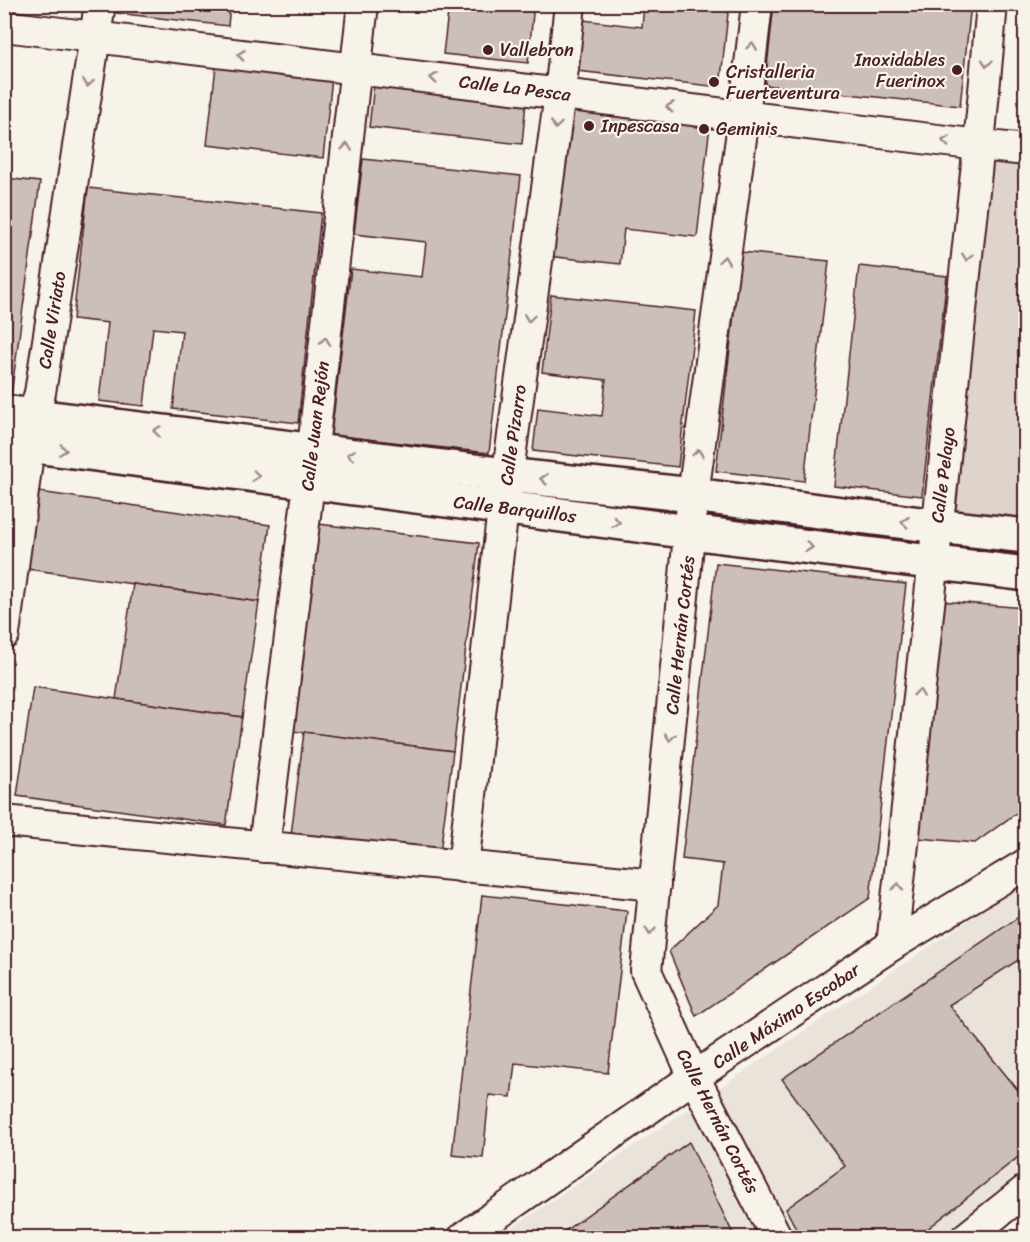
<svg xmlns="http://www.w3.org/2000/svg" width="1030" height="1242" viewBox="0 0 1030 1242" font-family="Sriracha,sans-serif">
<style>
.built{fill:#eae3da}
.green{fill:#ded4cc;stroke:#947a7c;stroke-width:1.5}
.building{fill:#ccbfb9;stroke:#4a1f2b;stroke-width:1.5}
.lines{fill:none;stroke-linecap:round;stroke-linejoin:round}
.minor-casing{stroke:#4a1f2b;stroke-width:34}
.secondary-casing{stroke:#4a1f2b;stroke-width:38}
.minor{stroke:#f7f3e8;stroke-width:30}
.secondary{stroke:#f7f3e8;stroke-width:33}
.oneway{stroke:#a0898a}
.poi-dot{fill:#4a1f2b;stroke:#f7f3e8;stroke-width:2}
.labels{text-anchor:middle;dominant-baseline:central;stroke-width:4.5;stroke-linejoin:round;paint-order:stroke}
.poi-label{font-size:18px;fill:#4a1f2b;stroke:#f7f3e8;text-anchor:start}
.street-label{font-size:18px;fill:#4a1f2b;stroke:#f7f3e8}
</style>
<rect width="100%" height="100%" fill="#f7f3e8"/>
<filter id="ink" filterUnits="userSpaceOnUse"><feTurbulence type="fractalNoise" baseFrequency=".0167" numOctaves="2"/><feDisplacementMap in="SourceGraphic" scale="12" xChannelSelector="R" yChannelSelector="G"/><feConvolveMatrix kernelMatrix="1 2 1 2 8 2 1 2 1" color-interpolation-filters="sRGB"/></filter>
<g filter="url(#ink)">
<path class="built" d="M 1025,882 L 1025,1177 L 950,1237 L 497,1238 Z"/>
<path class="green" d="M 989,154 L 1025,158 L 1025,520 L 956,512 Z"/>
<g class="building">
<path d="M 118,4 L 230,4 L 228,26 L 117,13 Z"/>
<path d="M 449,4 L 534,4 L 528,63 L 443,54 Z"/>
<path d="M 644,4 L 729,4 L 720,87 L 577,71 L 583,20 L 642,27 Z"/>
<path d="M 774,4 L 971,4 L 960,106 L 765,85 Z"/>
<path d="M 216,66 L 332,78 L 323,158 L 207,145 Z"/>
<path d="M 374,85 L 526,102 L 522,144 L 369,127 Z"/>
<path d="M 564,109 L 710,125 L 697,237 L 624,229 L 620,264 L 547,256 Z"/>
<path d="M 363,159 L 521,176 L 489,453 L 331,435 L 351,269 L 422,277 L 426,242 L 354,234 Z"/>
<path d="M 4,178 L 40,182 L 11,396 L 4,395 Z"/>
<path d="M 88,188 L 321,213 L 298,423 L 173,409 L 182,331 L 153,328 L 144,406 L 99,401 L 108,323 L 73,319 Z"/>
<path d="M 741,252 L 829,261 L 804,481 L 716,471 Z"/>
<path d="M 859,266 L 947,276 L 922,496 L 834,486 Z"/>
<path d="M 551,295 L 696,311 L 678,467 L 533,451 L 538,408 L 602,416 L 606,380 L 542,372 Z"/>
<path d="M 39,492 L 270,525 L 259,602 L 28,569 Z"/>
<path d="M 318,524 L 479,543 L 453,751 L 292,731 Z"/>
<path d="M 716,563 L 906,584 L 870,898 L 696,1016 L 669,951 L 718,905 L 723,864 L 682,859 Z"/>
<path d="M 133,584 L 259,602 L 242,717 L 116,699 Z"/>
<path d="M 941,601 L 1026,608 L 1026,806 L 975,843 L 918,838 Z"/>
<path d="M 33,687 L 242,717 L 226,825 L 17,796 Z"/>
<path d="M 304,732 L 453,751 L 440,853 L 291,835 Z"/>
<path d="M 482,895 L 627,911 L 608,1073 L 515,1063 L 511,1097 L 489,1095 L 483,1158 L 452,1155 Z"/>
<path d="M 1026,912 L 1026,955 L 949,1005 L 1026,1100 L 1026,1151 L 916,1238 L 801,1238 L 786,1209 L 845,1166 L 782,1079 Z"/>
<path d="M 689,1142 L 735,1238 L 555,1238 Z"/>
<path d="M 1014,1231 L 1019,1238 L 1005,1238 Z"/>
</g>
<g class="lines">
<g class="minor-casing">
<g id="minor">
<path d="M 757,4 L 744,116 L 693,495 L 646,971 L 694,1077 L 777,1238"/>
<path d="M 4,26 L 979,145 L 1026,150"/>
<path d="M 4,634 L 33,416 L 40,393 L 100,4"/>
<path d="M 4,821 L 655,885"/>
<path d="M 264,847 L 309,483 L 363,4"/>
<path d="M 463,867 L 503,508 L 560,94 L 570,4"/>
<path d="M 892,945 L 979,145 L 992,4"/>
<path d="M 463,1238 L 694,1077 L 892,945 L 1026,864"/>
<path d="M 966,1238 L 1026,1190"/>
</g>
</g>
<g class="secondary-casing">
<g id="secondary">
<path d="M 4,412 L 507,475 L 693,495 L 937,526 L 1026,536"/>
<path d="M 4,442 L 690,532 L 1026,574"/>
</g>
</g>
<use href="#minor" class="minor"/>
<use href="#secondary" class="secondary"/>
</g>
<defs><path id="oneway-chevron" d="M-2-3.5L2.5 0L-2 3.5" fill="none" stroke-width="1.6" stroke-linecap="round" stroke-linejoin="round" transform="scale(1.5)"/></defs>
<g class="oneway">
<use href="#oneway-chevron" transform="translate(752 46) rotate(-83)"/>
<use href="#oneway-chevron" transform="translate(241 55) rotate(-173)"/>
<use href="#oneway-chevron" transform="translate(987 63) rotate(95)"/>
<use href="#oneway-chevron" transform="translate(434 78) rotate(-173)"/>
<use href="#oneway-chevron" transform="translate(88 83) rotate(99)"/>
<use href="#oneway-chevron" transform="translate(670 107) rotate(-173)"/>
<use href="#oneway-chevron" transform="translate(556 125) rotate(98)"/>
<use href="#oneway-chevron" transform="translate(946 141) rotate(-173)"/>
<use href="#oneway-chevron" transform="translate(347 147) rotate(-84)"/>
<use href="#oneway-chevron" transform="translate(967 257) rotate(96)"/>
<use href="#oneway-chevron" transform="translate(724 260) rotate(-82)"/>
<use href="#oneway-chevron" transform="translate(529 318) rotate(98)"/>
<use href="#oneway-chevron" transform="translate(325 341) rotate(-84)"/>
<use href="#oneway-chevron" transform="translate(157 431) rotate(-173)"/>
<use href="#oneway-chevron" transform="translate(63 450) rotate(8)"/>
<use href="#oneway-chevron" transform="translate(698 453) rotate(-82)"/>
<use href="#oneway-chevron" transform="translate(351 455) rotate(-173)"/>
<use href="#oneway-chevron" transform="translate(256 476) rotate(8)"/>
<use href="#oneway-chevron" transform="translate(544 479) rotate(-174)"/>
<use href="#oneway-chevron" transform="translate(616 522) rotate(7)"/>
<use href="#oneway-chevron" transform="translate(905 522) rotate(-173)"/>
<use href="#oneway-chevron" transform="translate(809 547) rotate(7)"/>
<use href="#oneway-chevron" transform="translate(919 693) rotate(-84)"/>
<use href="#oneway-chevron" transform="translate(670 737) rotate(96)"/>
<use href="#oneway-chevron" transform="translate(898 887) rotate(-84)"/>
<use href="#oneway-chevron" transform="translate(650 931) rotate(96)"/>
</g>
</g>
<g class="poi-dot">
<circle cx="488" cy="50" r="6"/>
<circle cx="957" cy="70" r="6"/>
<circle cx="714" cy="82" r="6"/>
<circle cx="589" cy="126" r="6"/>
<circle cx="704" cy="129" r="6"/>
</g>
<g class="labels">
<g class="poi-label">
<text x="500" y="50">Vallebron</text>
<text x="945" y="60" text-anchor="end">Inoxidables<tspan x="945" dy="21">Fuerinox</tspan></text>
<text x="726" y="72">Cristalleria<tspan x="726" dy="21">Fuerteventura</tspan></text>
<text x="601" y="126">Inpescasa</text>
<text x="716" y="129">Geminis</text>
</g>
<g class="street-label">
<text transform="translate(515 88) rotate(7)">Calle La Pesca</text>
<text transform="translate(52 320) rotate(-81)">Calle Viriato</text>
<text transform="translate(315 426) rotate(-83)">Calle Juan Rejón</text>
<text transform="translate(513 435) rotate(-82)">Calle Pizarro</text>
<text transform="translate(943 475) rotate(-83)">Calle Pelayo</text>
<text transform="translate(515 509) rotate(7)">Calle Barquillos</text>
<text transform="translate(680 635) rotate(-84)">Calle Hernán Cortés</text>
<text transform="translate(786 1016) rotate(-34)">Calle Máximo Escobar</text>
<text transform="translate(718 1121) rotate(63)">Calle Hernán Cortés</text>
</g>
</g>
<rect width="1030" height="1242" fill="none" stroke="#f7f3e8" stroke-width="24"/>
<rect x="12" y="12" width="1006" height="1218" fill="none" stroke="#4a1f2b" stroke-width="2" filter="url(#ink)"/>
</svg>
